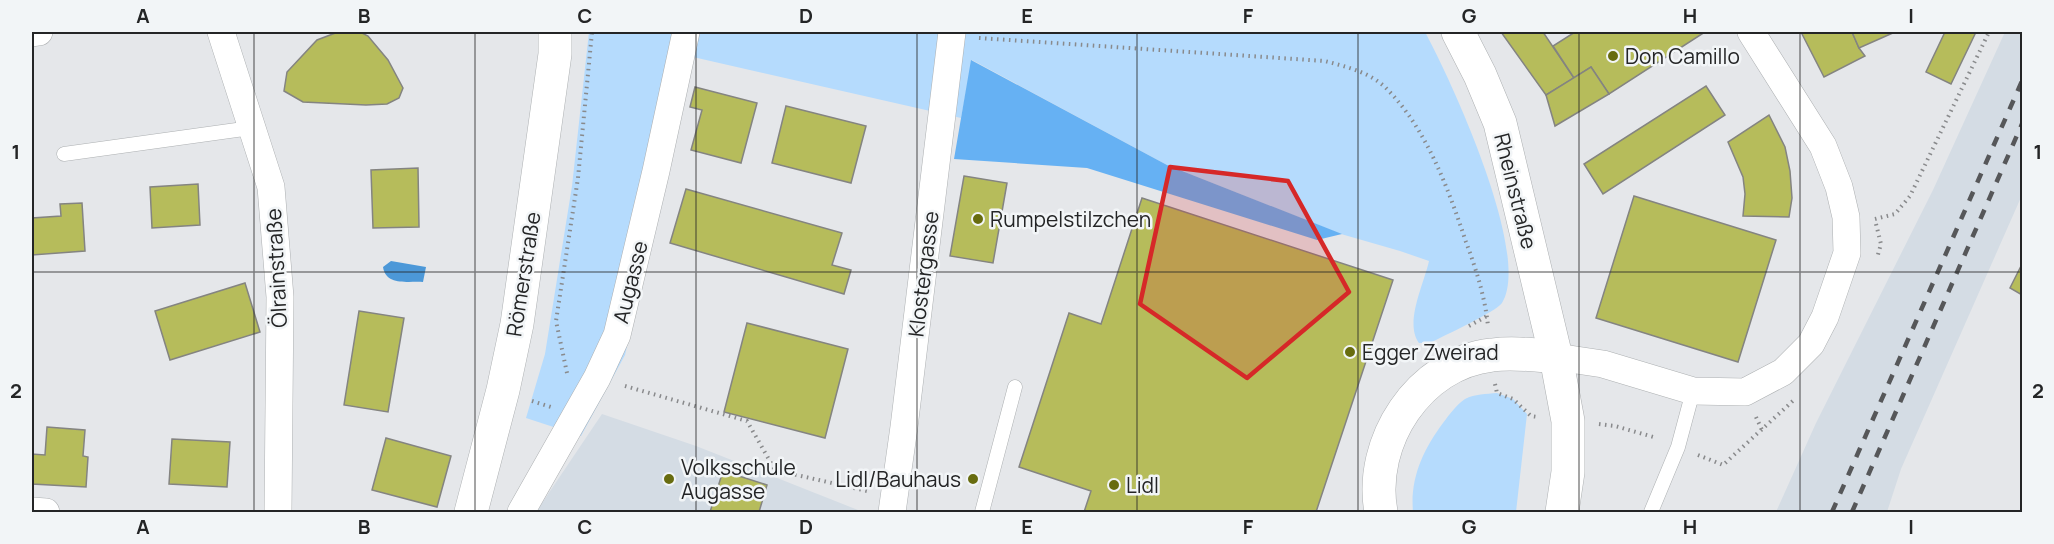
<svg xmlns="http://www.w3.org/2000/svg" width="2054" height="544" viewBox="0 0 2054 544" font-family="Manrope,sans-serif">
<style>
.built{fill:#d4dce4}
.green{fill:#b5dbfd}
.forest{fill:#66b1f3}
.water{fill:#4c98d8}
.building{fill:#b6bc5b;stroke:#848481;stroke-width:1.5}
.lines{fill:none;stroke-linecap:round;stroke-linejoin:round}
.lane-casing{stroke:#adb0b2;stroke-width:15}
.street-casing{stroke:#adb0b2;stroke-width:28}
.secondary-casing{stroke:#adb0b2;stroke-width:34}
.primary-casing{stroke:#adb0b2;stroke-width:34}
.path{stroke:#898a8c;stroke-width:4;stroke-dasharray:1.5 4.5;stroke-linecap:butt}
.lane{stroke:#fff;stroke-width:14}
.street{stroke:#fff;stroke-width:27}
.secondary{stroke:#fff;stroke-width:33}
.primary{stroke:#fff;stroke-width:33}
.rail{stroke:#565759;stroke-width:4.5;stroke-dasharray:10 10;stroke-linecap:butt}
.marked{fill:#d62828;fill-opacity:0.2;stroke:#d62828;stroke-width:4.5;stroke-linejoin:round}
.grid{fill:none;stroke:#242526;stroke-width:1.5;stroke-opacity:0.55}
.poi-dot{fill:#686c0f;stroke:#f2f5f7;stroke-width:2}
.labels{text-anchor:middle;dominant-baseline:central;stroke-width:5;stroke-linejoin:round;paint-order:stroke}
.poi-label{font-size:21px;fill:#242526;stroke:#f2f5f7;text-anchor:start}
.street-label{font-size:21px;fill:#242526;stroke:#f2f5f7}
.neatline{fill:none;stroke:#242526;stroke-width:2}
.grid-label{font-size:20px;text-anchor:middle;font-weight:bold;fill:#242526}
</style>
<rect width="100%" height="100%" fill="#e5e7ea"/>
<g class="built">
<path d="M 2005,32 L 2022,32 L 2022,195 L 1901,469 L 1887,512 L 1776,512 L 1816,423 L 1933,190 Z"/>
<path d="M 602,414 L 696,446 L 863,512 L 536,512 Z"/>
</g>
<g class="green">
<path d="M 589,32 L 1425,32 C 1451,80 1532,255 1502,303 C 1496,312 1443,336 1430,343 L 1419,343 C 1404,323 1424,284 1429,261 L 1400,251 L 1341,234 L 1167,165 L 972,60 L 961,118 L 693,57 L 625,355 L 581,436 L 526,418 L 545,354 L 572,186 Z"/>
<path d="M 1497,393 L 1513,399 L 1527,414 L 1516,512 L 1413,512 C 1410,478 1423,450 1443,423 C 1449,415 1457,404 1465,399 C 1475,394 1486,394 1497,393 Z"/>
</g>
<path class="forest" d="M 971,60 L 1167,165 L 1342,234 L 1317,240 L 1087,168 L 954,159 Z"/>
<path class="water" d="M 391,261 L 426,267 L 423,282 C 407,281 386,286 383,267 Z"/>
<g class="building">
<path d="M 338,32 L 360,32 L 368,36 L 388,60 L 403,88 L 399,98 L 387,104 L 366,105 L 303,102 L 284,91 L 287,72 L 317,40 Z"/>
<path d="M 1501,32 L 1543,32 L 1574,78 L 1546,95 Z"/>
<path d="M 1575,32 L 1705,32 L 1609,94 L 1591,67 L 1574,78 L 1553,46 Z"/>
<path d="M 1801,32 L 1852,32 L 1859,48 L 1865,56 L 1824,77 Z"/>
<path d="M 1852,32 L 1895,32 L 1859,48 Z"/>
<path d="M 1945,32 L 1976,32 L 1951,84 L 1926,72 Z"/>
<path d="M 1591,67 L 1609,94 L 1555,126 L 1546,95 Z"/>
<path d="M 1706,86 L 1725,115 L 1603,194 L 1584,164 Z"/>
<path d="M 695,87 L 757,103 L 741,163 L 691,150 L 702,110 L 690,107 Z"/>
<path d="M 786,106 L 866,126 L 851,183 L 772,163 Z"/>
<path d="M 1769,115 L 1785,147 L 1790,171 L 1792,198 L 1789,217 L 1743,216 L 1745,194 L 1743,177 L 1728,142 Z"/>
<path d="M 418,168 L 419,227 L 373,228 L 371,170 Z"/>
<path d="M 964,176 L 1007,183 L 993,263 L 950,256 Z"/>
<path d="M 198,184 L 200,225 L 152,228 L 150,187 Z"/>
<path d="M 686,189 L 842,233 L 832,265 L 851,270 L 844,294 L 670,243 Z"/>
<path d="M 1634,196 L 1776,240 L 1738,362 L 1596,318 Z"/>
<path d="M 1142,198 L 1393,280 L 1316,512 L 1084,512 L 1091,491 L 1019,467 L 1069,313 L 1101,324 Z"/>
<path d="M 82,203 L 85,251 L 32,255 L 32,218 L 61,216 L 60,204 Z"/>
<path d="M 2022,264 L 2022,295 L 2010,288 Z"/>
<path d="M 245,283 L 260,332 L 170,360 L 155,311 Z"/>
<path d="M 359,311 L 404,318 L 388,412 L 344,405 Z"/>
<path d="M 747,323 L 848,349 L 825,438 L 724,412 Z"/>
<path d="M 47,427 L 85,430 L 83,456 L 88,457 L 86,487 L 32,484 L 32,454 L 45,455 Z"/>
<path d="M 386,438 L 451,456 L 437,507 L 372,490 Z"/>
<path d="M 172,439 L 230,442 L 227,487 L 169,484 Z"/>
<path d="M 723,471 L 767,485 L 759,512 L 710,512 Z"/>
</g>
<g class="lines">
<g class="lane-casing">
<g id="lane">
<path d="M 64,154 L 251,128"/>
<path d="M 982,512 L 1015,387"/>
<path d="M 1651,512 L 1678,447 L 1693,391"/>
</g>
</g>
<g class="street-casing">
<g id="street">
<path d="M 221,32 L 271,187 L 280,297 L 278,512"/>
<path d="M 32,33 L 39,32"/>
<path d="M 1556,357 L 1603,364 L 1693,391 L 1745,392 L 1783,372 L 1811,344 L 1825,317 L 1847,253 L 1846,217 L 1839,187 L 1823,146 L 1751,32"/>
<path d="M 32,511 L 46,512"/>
<path d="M 521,512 L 597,378 L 617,335 L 656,171 L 686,32"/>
<path d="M 892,512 L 904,427 L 952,32"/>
</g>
</g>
<g class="secondary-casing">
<path id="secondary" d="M 1381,512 C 1368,442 1419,363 1492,355 C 1513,352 1535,355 1556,357"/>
</g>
<g class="primary-casing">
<g id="primary">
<path d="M 1458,32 L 1480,75 L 1500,123 L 1556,357 L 1568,421 L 1568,472 L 1562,512"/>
<path d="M 471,512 L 503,390 L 517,324 L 555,54 L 555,32"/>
</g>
</g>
<g class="path">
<path d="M 979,38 L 1325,61 C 1347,67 1370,72 1387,89 C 1427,130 1448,188 1466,242 C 1476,269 1485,297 1488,326"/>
<path d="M 1875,219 L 1895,214 L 1910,196 L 1989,32"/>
<path d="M 1876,224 L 1881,244 L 1877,258"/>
<path d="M 1469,326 L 1487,316"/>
<path d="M 567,373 L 556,321 L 578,178 L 592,32"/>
<path d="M 1495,384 L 1497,393 L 1513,399 L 1531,416 L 1538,417"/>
<path d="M 625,386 L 747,421 L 775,470 L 867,491"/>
<path d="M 532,401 L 551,407"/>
<path d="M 1756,417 L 1762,430"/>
<path d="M 1599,424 L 1615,426 L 1657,438"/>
<path d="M 1698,455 L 1723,465 L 1795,399"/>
</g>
<use href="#lane" class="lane"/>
<use href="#street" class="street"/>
<use href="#secondary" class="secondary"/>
<use href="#primary" class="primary"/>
<g class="rail">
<path d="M 1832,512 L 2022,81"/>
<path d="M 1852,512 L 2022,124"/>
</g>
</g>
<path class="marked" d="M 1170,167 L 1288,181 L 1349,292 L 1247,378 L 1140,304 Z"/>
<path class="grid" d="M 254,32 L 254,512M 475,32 L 475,512M 696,32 L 696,512M 917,32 L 917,512M 1137,32 L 1137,512M 1358,32 L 1358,512M 1579,32 L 1579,512M 1800,32 L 1800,512M 32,272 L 2022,272"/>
<g class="poi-dot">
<circle cx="1613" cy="56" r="6"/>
<circle cx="978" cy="219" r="6"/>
<circle cx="1350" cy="352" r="6"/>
<circle cx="669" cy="479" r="6"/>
<circle cx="973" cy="479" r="6"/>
<circle cx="1114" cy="485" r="6"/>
</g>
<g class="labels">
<g class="poi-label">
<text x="1625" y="56">Don Camillo</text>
<text x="990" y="219">Rumpelstilzchen</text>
<text x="1362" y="352">Egger Zweirad</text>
<text x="681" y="467">Volksschule<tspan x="681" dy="24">Augasse</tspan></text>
<text x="961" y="479" text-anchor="end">Lidl/Bauhaus</text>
<text x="1126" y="485">Lidl</text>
</g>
<g class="street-label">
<text transform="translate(1516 191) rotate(76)">Rheinstraße</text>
<text transform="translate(276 268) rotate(-93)">Ölrainstraße</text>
<text transform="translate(523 274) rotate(-81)">Römerstraße</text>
<text transform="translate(923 274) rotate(-83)">Klostergasse</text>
<text transform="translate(630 282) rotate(-76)">Augasse</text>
</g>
</g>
<rect width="2054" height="544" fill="none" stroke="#f2f5f7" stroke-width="66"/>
<rect x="33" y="33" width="1988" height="478" class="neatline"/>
<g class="grid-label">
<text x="143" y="23">A</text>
<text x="364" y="23">B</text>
<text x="585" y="23">C</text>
<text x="806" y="23">D</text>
<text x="1027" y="23">E</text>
<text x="1248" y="23">F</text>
<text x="1469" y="23">G</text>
<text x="1690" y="23">H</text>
<text x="1911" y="23">I</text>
<text x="16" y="159">1</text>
<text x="2038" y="159">1</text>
<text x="16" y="398">2</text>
<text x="2038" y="398">2</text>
<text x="143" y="534">A</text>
<text x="364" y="534">B</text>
<text x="585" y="534">C</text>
<text x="806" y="534">D</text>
<text x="1027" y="534">E</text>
<text x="1248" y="534">F</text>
<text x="1469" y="534">G</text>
<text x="1690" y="534">H</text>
<text x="1911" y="534">I</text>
</g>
</svg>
